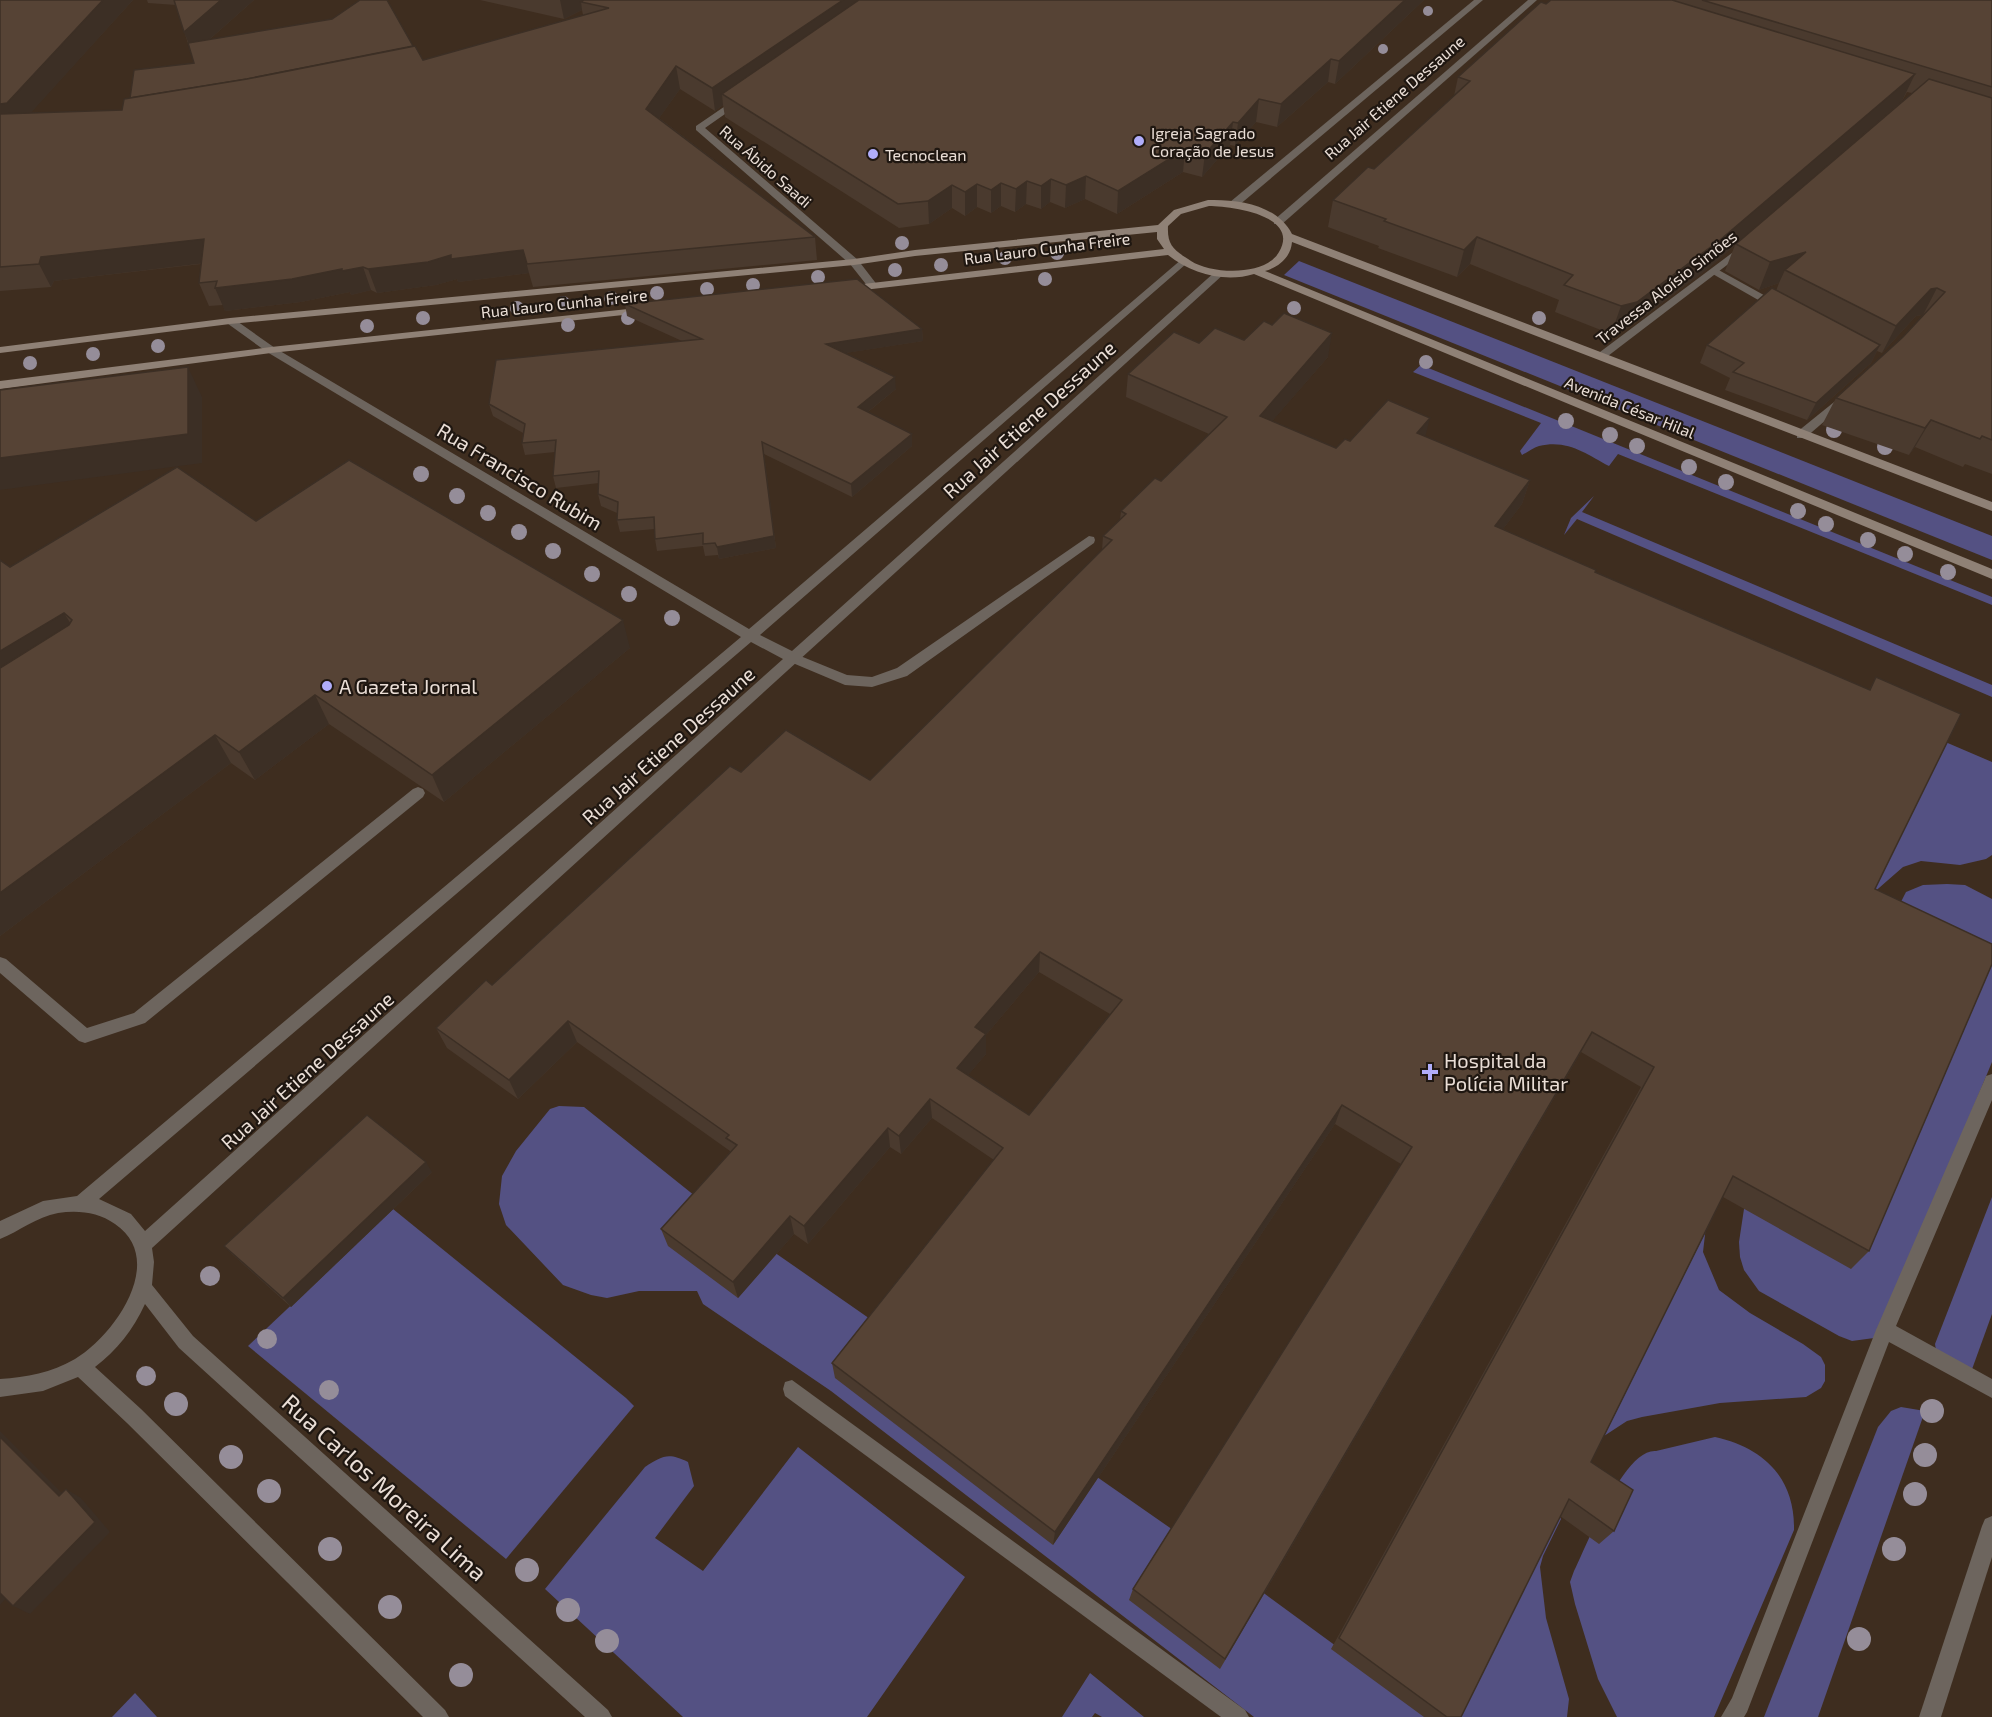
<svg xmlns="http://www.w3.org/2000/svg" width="1992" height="1717" viewBox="0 0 1992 1717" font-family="'Exo 2',sans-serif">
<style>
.green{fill:#545183}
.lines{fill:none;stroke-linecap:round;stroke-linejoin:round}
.lane{fill:#6d655e;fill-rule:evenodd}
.street{fill:#6d655e;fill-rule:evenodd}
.secondary{fill:#8f8176;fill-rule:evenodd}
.tree{fill:#958d99}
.wall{fill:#4a3a2e;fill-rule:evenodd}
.shaded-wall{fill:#3c2f25}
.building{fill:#564335;stroke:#3c2f25;stroke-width:1.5;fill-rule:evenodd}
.poi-dot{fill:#b0adfa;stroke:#1f1711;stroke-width:2}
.labels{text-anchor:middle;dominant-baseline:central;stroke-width:4.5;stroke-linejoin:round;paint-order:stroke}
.far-street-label{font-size:16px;fill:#eaded6;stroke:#1f1711}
.far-poi-label{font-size:16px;fill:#eaded6;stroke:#1f1711;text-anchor:start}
.street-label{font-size:20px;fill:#eaded6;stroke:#1f1711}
.poi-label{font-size:20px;fill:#eaded6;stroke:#1f1711;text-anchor:start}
.near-street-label{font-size:24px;fill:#eaded6;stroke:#1f1711}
</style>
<rect width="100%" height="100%" fill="#3e2d1f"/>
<g class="green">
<path d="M 1299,261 L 1992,536 L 1992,560 L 1284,275 Z"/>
<path d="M 1421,365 L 1992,597 L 1992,605 L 1618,454 L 1609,466 C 1586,454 1568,439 1539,446 C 1533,448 1528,452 1522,455 L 1520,451 L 1541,423 L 1413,372 Z"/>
<path d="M 1594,496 L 1582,512 L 1992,685 L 1992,697 L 1577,519 L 1564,535 L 1571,518 Z"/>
<path d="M 1943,741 L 1992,762 L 1992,855 L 1986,859 L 1960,865 L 1921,861 L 1903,867 L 1856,908 Z"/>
<path d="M 1947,884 L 1965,885 L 1992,899 L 1992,1062 L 1885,1321 L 1874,1338 L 1852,1341 L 1839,1336 L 1759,1291 L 1744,1270 L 1740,1257 L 1739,1242 L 1744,1209 L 1906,892 L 1923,885 Z"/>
<path d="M 559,1106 L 584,1107 L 705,1204 L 1265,1594 L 1433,1717 L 1254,1717 L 831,1391 L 703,1304 L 697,1291 L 639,1291 L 607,1298 L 591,1295 L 563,1285 L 506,1225 L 499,1204 L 502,1176 L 516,1151 L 550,1109 Z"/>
<path d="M 1992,1197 L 1992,1314 L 1971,1372 L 1936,1350 L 1935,1344 Z"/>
<path d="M 393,1209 L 626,1398 L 634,1406 L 506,1559 L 248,1346 Z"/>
<path d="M 1706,1226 L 1703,1252 L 1719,1290 L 1750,1313 L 1803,1344 L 1821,1357 L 1825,1365 L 1825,1381 L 1821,1388 L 1806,1397 L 1720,1403 L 1642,1417 L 1627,1421 L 1604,1436 Z"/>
<path d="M 1901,1407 L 1925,1411 L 1818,1717 L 1764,1717 L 1878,1427 L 1891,1411 Z"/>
<path d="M 1715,1437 C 1764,1448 1795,1478 1794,1530 L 1714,1717 L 1617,1717 L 1598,1679 L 1575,1604 L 1570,1582 L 1574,1571 C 1587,1545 1624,1448 1656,1451 Z"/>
<path d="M 798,1447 L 965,1577 L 867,1717 L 683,1717 L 545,1589 L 645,1467 C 662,1456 668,1452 688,1462 L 694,1486 L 655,1538 L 703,1571 Z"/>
<path d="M 1558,1513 L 1561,1519 L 1543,1556 L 1540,1567 L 1546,1618 L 1569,1699 L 1567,1717 L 1450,1717 Z"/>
<path d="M 1090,1673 L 1144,1717 L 1102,1717 L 1095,1713 L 1092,1717 L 1062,1717 Z"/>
<path d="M 135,1693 L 157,1717 L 112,1717 Z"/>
</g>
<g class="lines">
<g class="lane">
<path d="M 1715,268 L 1782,305 L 1784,307 L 1782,309 L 1774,309 L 1711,273 L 1710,271 Z"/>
<path d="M 1844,394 L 1850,398 L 1848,401 L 1805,438 L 1797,438 L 1797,432 Z"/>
<path d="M 1089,536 L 1094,537 L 1095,540 L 1094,543 L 907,676 L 872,687 L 845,685 L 788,661 L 786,658 L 793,653 L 847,675 L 872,677 L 897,668 Z"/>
<path d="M 418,787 L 423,789 L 425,793 L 423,797 L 145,1023 L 85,1043 L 79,1041 L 0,973 L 0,957 L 6,959 L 87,1028 L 134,1013 L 413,789 Z"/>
<path d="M 1992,1074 L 1992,1100 L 1896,1326 L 1992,1379 L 1992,1398 L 1889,1342 L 1747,1712 L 1744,1717 L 1721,1717 L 1732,1698 L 1876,1330 L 1984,1081 L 1986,1076 Z"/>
<path d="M 792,1380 L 1245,1710 L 1249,1717 L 1221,1717 L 785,1396 L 783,1389 L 785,1382 Z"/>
</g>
<g class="street">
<path d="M 1474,0 L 1483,0 L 1238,206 L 1230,206 L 1230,202 Z"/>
<path d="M 1528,0 L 1537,0 L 1282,224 L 1274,224 L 1274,220 Z"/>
<path d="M 737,98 L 745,100 L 705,128 L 858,260 L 878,286 L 877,288 L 869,288 L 850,264 L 696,130 L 696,126 Z"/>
<path d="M 1744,244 L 1748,245 L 1748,249 L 1604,359 L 1596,359 L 1596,355 Z"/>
<path d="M 1182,259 L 1187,262 L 1186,264 L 760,635 L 792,651 L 1216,271 L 1224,271 L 1225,273 L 152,1248 L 154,1262 L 152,1285 L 193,1336 L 608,1710 L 612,1717 L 585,1717 L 179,1348 L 145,1304 C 133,1330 117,1350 95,1367 L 141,1409 L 445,1710 L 449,1717 L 423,1717 L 127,1423 L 78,1377 L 43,1391 L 0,1397 L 0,1379 C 27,1377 51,1373 75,1359 C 114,1336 168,1260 115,1224 C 98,1212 78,1210 58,1213 C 36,1217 20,1231 0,1239 L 0,1221 L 43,1201 L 77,1196 L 741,637 L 267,352 L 224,321 L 226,319 L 234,319 L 275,348 L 749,629 ZM 751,642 L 783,659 L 145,1231 L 131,1214 L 99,1199 Z"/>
<path d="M 1992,1516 L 1992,1557 L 1941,1717 L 1919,1717 L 1982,1526 L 1985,1519 Z"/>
</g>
<g class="secondary">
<path d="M 1208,200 C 1239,199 1277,205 1292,234 L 1992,502 L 1992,511 L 1292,242 C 1291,257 1279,267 1265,271 L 1992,569 L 1992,579 L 1254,274 C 1225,283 1192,274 1168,255 L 846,292 L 840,289 L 846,286 L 1164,249 L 1157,239 L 1157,232 L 915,256 L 854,265 L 230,324 L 0,353 L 0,347 L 230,318 L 854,259 L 915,250 L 1158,225 L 1174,210 ZM 1209,206 C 1230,206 1301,215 1279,252 C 1265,277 1211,274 1191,261 C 1174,250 1167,246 1168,226 L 1181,214 Z"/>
<path d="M 647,307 L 651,308 L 651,312 L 271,353 L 0,389 L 0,381 L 271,347 Z"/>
</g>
</g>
<g class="tree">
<circle cx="1428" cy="11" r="5"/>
<circle cx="1383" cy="49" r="5"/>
<circle cx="1261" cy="153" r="6"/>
<circle cx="902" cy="243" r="7"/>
<circle cx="1057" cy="253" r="7"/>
<circle cx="1005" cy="258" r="7"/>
<circle cx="941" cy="265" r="7"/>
<circle cx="895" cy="270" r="7"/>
<circle cx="818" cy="277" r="7"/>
<circle cx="1045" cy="279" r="7"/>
<circle cx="753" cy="285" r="7"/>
<circle cx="707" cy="289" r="7"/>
<circle cx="657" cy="293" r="7"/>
<circle cx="611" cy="298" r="7"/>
<circle cx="563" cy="303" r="7"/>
<circle cx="517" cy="308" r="7"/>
<circle cx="1294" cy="308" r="7"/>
<circle cx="423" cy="318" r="7"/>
<circle cx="628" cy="318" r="7"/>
<circle cx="1539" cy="318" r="7"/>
<circle cx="568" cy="325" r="7"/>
<circle cx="367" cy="326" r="7"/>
<circle cx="158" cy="346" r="7"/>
<circle cx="93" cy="354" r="7"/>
<circle cx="1426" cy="362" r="7"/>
<circle cx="30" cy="363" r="7"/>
<circle cx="1566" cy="421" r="8"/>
<circle cx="1834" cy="430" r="8"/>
<circle cx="1610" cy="435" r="8"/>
<circle cx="1637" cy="446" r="8"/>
<circle cx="1885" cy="447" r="8"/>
<circle cx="1689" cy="467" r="8"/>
<circle cx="421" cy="474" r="8"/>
<circle cx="1726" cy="482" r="8"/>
<circle cx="457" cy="496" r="8"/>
<circle cx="1798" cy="511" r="8"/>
<circle cx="488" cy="513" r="8"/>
<circle cx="1826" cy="524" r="8"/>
<circle cx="519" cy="532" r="8"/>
<circle cx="1868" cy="540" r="8"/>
<circle cx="553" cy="551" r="8"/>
<circle cx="1905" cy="554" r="8"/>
<circle cx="1948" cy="572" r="8"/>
<circle cx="592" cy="574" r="8"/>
<circle cx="629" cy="594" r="8"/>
<circle cx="672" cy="618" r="8"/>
<circle cx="210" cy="1276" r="10"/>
<circle cx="267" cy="1339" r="10"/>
<circle cx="146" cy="1376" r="10"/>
<circle cx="329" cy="1390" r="10"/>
<circle cx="176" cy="1404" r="12"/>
<circle cx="1932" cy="1411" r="12"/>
<circle cx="1925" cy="1455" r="12"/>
<circle cx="231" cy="1457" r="12"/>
<circle cx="269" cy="1491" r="12"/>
<circle cx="1915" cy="1494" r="12"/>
<circle cx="330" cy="1549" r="12"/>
<circle cx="1894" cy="1549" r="12"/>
<circle cx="527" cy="1570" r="12"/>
<circle cx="390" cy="1607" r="12"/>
<circle cx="568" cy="1610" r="12"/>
<circle cx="1859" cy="1639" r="12"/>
<circle cx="607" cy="1641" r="12"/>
<circle cx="461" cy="1675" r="12"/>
</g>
<g class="wall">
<path d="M 0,0 L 133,0 L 30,113 L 122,110 L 130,98 L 194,63 L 176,5 L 148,3 L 147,0 L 254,0 L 210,39 L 413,46 L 423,60 L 583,15 L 582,10 L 564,19 L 480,0 L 1424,0 L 1335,84 L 1328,82 L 1277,127 L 1256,122 L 1235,146 L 1230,145 L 1202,177 L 1183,172 L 1117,214 L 1085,199 L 1065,208 L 1050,202 L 1041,209 L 1026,204 L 1015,212 L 1001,206 L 991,213 L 977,207 L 965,216 L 952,208 L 929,224 L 899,228 L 725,117 L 723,105 L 715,111 L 680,89 L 659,118 L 815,237 L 817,260 L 533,287 L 529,273 L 458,282 L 457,279 L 436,285 L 377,293 L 371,290 L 351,295 L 350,292 L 301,302 L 225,311 L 223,305 L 209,306 L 199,283 L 201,264 L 54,281 L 51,287 L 0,291 Z"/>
<path d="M 1551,0 L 1992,0 L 1992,474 L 1965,464 L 1963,467 L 1915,447 L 1909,455 L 1822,425 L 1836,398 L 1903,337 L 1923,315 L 1916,316 L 1882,353 L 1877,351 L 1871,363 L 1807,420 L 1725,390 L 1730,378 L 1700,363 L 1707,345 L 1776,291 L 1779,283 L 1759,290 L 1725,271 L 1735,245 L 1710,267 L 1627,329 L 1611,334 L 1555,312 L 1559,300 L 1470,264 L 1457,277 L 1378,248 L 1379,246 L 1328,227 L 1333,200 L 1374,169 L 1454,96 L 1458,77 ZM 1907,92 L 1912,93 L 1833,161 L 1902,101 Z"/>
<path d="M 625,304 L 922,329 L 923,341 L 845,353 L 896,389 L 868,412 L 912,434 L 912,446 L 852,497 L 764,454 L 776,548 L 719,559 L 718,555 L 705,556 L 703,546 L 657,551 L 655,539 L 655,529 L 620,532 L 617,520 L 617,513 L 601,506 L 598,494 L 599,483 L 556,488 L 553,476 L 555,452 L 525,455 L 522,443 L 523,433 L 493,416 L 489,404 L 682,341 L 627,316 Z"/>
<path d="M 1244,340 L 1328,357 L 1272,421 L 1336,448 L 1350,441 L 1425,437 L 1530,480 L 1522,504 L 1503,529 L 1595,572 L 1869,690 L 1876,677 L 1875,889 L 1869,1251 L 1851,1269 L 1723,1197 L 1591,1462 L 1614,1531 L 1599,1544 L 1560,1516 L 1461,1717 L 1424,1717 L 1331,1649 L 1641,1087 L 1581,1052 L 1220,1669 L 1129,1600 L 1133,1589 L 1401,1164 L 1335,1124 L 1053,1545 L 835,1378 L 832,1363 L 994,1160 L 932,1118 L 901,1154 L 890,1147 L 808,1244 L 794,1234 L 738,1298 L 668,1246 L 661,1229 L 730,1152 L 730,1151 L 577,1042 L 518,1099 L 447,1048 L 436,1028 L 492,985 L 741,772 L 870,780 L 1102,550 L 1103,536 L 1120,520 L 1121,511 L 1161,481 L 1209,434 L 1126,397 L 1128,374 L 1199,343 ZM 1039,972 L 1110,1014 L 1029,1115 L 968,1075 L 986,1054 L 986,1035 Z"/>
<path d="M 256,521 L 630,648 L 444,802 L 329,724 L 255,780 L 231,763 L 0,936 L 0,560 L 10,567 Z"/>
<path d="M 432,1172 L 291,1307 L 233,1255 L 224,1246 Z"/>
</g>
<g class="shaded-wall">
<path d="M 103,0 L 133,0 L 19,126 L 0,128 L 0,104 Z"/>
<path d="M 221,0 L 254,0 L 193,54 L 184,32 Z"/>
<path d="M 560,0 L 605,0 L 581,2 L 582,10 L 564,19 Z"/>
<path d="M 843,0 L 877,0 L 722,94 L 723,105 L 715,111 L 712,88 Z"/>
<path d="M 1405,0 L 1424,0 L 1335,84 L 1339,61 Z"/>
<path d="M 1331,59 L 1328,82 L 1277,127 L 1281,104 Z"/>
<path d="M 676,66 L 680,89 L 650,131 L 646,109 Z"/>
<path d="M 1915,74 L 1902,101 L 1710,267 L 1627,329 L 1611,334 L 1621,306 Z"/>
<path d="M 1259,99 L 1256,122 L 1235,146 L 1238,123 Z"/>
<path d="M 1233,122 L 1230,145 L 1202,177 L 1205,154 Z"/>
<path d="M 1185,149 L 1183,172 L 1117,214 L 1118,191 Z"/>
<path d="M 1086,176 L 1085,199 L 1065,208 L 1066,185 Z"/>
<path d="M 1051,179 L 1050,202 L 1041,209 L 1041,186 Z"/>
<path d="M 1027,181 L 1026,204 L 1015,212 L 1016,189 Z"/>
<path d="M 1001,183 L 1001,206 L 991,213 L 991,190 Z"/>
<path d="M 977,184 L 977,207 L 965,216 L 965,192 Z"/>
<path d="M 952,185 L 952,208 L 929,224 L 928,201 Z"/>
<path d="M 1477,237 L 1470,264 L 1457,277 L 1464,250 Z"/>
<path d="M 204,239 L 214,262 L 54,281 L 51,287 L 39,264 L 41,257 Z"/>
<path d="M 523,250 L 529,273 L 458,282 L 457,279 L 436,285 L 377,293 L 368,269 L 451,255 Z"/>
<path d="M 1806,252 L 1785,270 L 1779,283 L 1759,290 L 1770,262 Z"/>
<path d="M 363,267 L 371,290 L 351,295 L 350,292 L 301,302 L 225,311 L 215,288 L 342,269 Z"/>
<path d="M 1937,288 L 1923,315 L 1916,316 L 1882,353 L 1896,326 L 1931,289 Z"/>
<path d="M 922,329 L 923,341 L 827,356 L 826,344 Z"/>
<path d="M 1332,333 L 1328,357 L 1256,440 L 1260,416 Z"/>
<path d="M 1880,345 L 1871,363 L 1807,420 L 1816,403 Z"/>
<path d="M 188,367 L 202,397 L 202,463 L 0,490 L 0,458 Z"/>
<path d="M 895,377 L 896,389 L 859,419 L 858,407 Z"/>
<path d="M 1430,418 L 1424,442 L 1417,433 Z"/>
<path d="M 1931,420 L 1915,447 L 1909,455 L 1925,428 Z"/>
<path d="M 912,434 L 912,446 L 852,497 L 851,484 Z"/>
<path d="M 762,442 L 776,548 L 719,559 L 717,547 Z"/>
<path d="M 1530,480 L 1522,504 L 1488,549 L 1495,526 Z"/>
<path d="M 64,613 L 82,642 L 0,691 L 0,651 Z"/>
<path d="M 623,620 L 630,648 L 444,802 L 432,775 Z"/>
<path d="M 315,695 L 329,724 L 255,780 L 239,752 Z"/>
<path d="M 215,735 L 231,763 L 0,936 L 0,893 Z"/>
<path d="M 1040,952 L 1039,972 L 986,1035 L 986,1054 L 958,1087 L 957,1068 L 975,1027 Z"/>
<path d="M 568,1021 L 577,1042 L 518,1099 L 509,1080 Z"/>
<path d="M 930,1099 L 932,1118 L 901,1154 L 899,1136 Z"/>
<path d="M 1342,1105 L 1335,1124 L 1053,1545 L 1055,1532 Z"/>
<path d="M 888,1128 L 890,1147 L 808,1244 L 804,1226 Z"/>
<path d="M 426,1162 L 432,1172 L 291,1307 L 283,1298 Z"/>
<path d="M 790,1216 L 794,1234 L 738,1298 L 733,1282 Z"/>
<path d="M 0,1431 L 74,1505 L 59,1496 L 0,1437 Z"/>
<path d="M 66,1489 L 81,1498 L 110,1532 L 30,1614 L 13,1606 Z"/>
<path d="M 0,1589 L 10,1594 L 0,1605 Z"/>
</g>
<g class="building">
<path d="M 0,0 L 103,0 L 7,103 L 0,104 Z"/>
<path d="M 174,0 L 221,0 L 184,32 Z"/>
<path d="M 360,0 L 387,0 L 413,46 L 247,79 L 130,98 L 134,70 L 194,63 L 188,43 L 332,19 Z"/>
<path d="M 584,0 L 843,0 L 712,88 L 676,66 L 646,109 L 815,237 L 527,264 L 523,250 L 451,259 L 451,255 L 428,262 L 368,269 L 363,267 L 342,271 L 342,269 L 292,279 L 215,288 L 217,281 L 199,283 L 204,239 L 41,257 L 39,264 L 0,267 L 0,114 L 122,110 L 124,99 L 247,79 L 415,46 L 423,60 L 609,8 L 581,2 Z"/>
<path d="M 859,0 L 1405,0 L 1339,61 L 1331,59 L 1281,104 L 1259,99 L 1238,123 L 1233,122 L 1205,154 L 1185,149 L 1118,191 L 1086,176 L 1066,185 L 1051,179 L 1041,186 L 1027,181 L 1016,189 L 1001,183 L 991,190 L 977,184 L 965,192 L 952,185 L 928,201 L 898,204 L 722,94 Z"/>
<path d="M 1551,0 L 1672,0 L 1915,74 L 1720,240 L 1637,302 L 1621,306 L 1564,285 L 1573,275 L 1477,237 L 1464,250 L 1384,221 L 1386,219 L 1333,200 L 1368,167 L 1374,169 L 1470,81 L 1458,77 L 1541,2 L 1546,4 Z"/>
<path d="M 1702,0 L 1992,0 L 1992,87 Z"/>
<path d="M 1929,79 L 1992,98 L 1992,440 L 1982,436 L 1980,439 L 1931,420 L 1925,428 L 1836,398 L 1903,337 L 1945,292 L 1937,288 L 1931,289 L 1896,326 L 1785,270 L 1806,252 L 1770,262 L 1736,244 Z"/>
<path d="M 857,279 L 922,329 L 826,344 L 895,377 L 858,407 L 912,434 L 851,484 L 762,442 L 774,536 L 717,547 L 715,543 L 703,544 L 703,533 L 655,539 L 654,517 L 617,520 L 618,502 L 598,494 L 599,471 L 553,476 L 556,440 L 522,443 L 525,424 L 489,404 L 496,360 L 702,339 L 625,304 Z"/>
<path d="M 1772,288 L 1880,345 L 1816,403 L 1733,372 L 1744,363 L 1707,345 Z"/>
<path d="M 1284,313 L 1332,333 L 1260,416 L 1336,448 L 1345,439 L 1350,441 L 1388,400 L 1430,418 L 1417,433 L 1530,480 L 1495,526 L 1596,570 L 1595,572 L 1870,690 L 1876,677 L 1961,714 L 1875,889 L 1992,944 L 1992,964 L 1869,1251 L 1733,1176 L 1591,1462 L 1633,1490 L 1614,1531 L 1569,1499 L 1461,1717 L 1447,1717 L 1339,1638 L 1654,1067 L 1592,1032 L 1225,1659 L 1133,1589 L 1412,1147 L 1342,1105 L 1055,1532 L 832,1363 L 1003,1148 L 930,1099 L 899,1136 L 888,1128 L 804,1226 L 790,1216 L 733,1282 L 661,1229 L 737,1145 L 726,1138 L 729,1135 L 568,1021 L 509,1080 L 436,1028 L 486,980 L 492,985 L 730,766 L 741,772 L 786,730 L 870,780 L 1112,540 L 1103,536 L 1126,514 L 1121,511 L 1155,478 L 1161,481 L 1227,417 L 1128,374 L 1174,332 L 1199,343 L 1215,328 L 1244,340 L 1264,321 L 1272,325 ZM 1040,952 L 1122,1000 L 1029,1115 L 957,1068 L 986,1034 L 975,1027 Z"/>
<path d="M 188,367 L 188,434 L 0,458 L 0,390 Z"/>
<path d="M 349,460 L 623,620 L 432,775 L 315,695 L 239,752 L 215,735 L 0,893 L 0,668 L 69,625 L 72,620 L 64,613 L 0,651 L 0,560 L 10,567 L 177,467 L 256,521 Z"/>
<path d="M 367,1115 L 426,1162 L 283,1298 L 224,1246 Z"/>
<path d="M 0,1437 L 59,1496 L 66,1489 L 95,1522 L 13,1606 L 0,1593 Z"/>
</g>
<g class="poi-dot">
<circle cx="1139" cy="141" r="6"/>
<circle cx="873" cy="154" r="6"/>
<circle cx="327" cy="686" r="6"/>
<path d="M1427 1063h6v6h6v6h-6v6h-6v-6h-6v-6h6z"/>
</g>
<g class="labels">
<g class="far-street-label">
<text transform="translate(1394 97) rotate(-41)">Rua Jair Etiene Dessaune</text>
<text transform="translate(766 166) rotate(41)">Rua Ábido Saadi</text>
<text transform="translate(1047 248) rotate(-7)">Rua Lauro Cunha Freire</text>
<text transform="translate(1666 287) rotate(-38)">Travessa Aloísio Simões</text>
<text transform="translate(564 303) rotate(-6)">Rua Lauro Cunha Freire</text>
<text transform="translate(1630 407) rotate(22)">Avenida César Hilal</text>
</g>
<g class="far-poi-label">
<text x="1151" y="132">Igreja Sagrado<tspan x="1151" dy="18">Coração de Jesus</tspan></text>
<text x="885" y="154">Tecnoclean</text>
</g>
<g class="street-label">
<text transform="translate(1029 419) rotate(-42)">Rua Jair Etiene Dessaune</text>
<text transform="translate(520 476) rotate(31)">Rua Francisco Rubim</text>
<text transform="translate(668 745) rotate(-42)">Rua Jair Etiene Dessaune</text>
<text transform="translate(307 1070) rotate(-42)">Rua Jair Etiene Dessaune</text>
</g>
<g class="poi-label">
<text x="339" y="686">A Gazeta Jornal</text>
<text x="1444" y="1060">Hospital da<tspan x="1444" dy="23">Polícia Militar</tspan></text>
</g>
<g class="near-street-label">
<text transform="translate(385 1487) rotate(42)">Rua Carlos Moreira Lima</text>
</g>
</g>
</svg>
